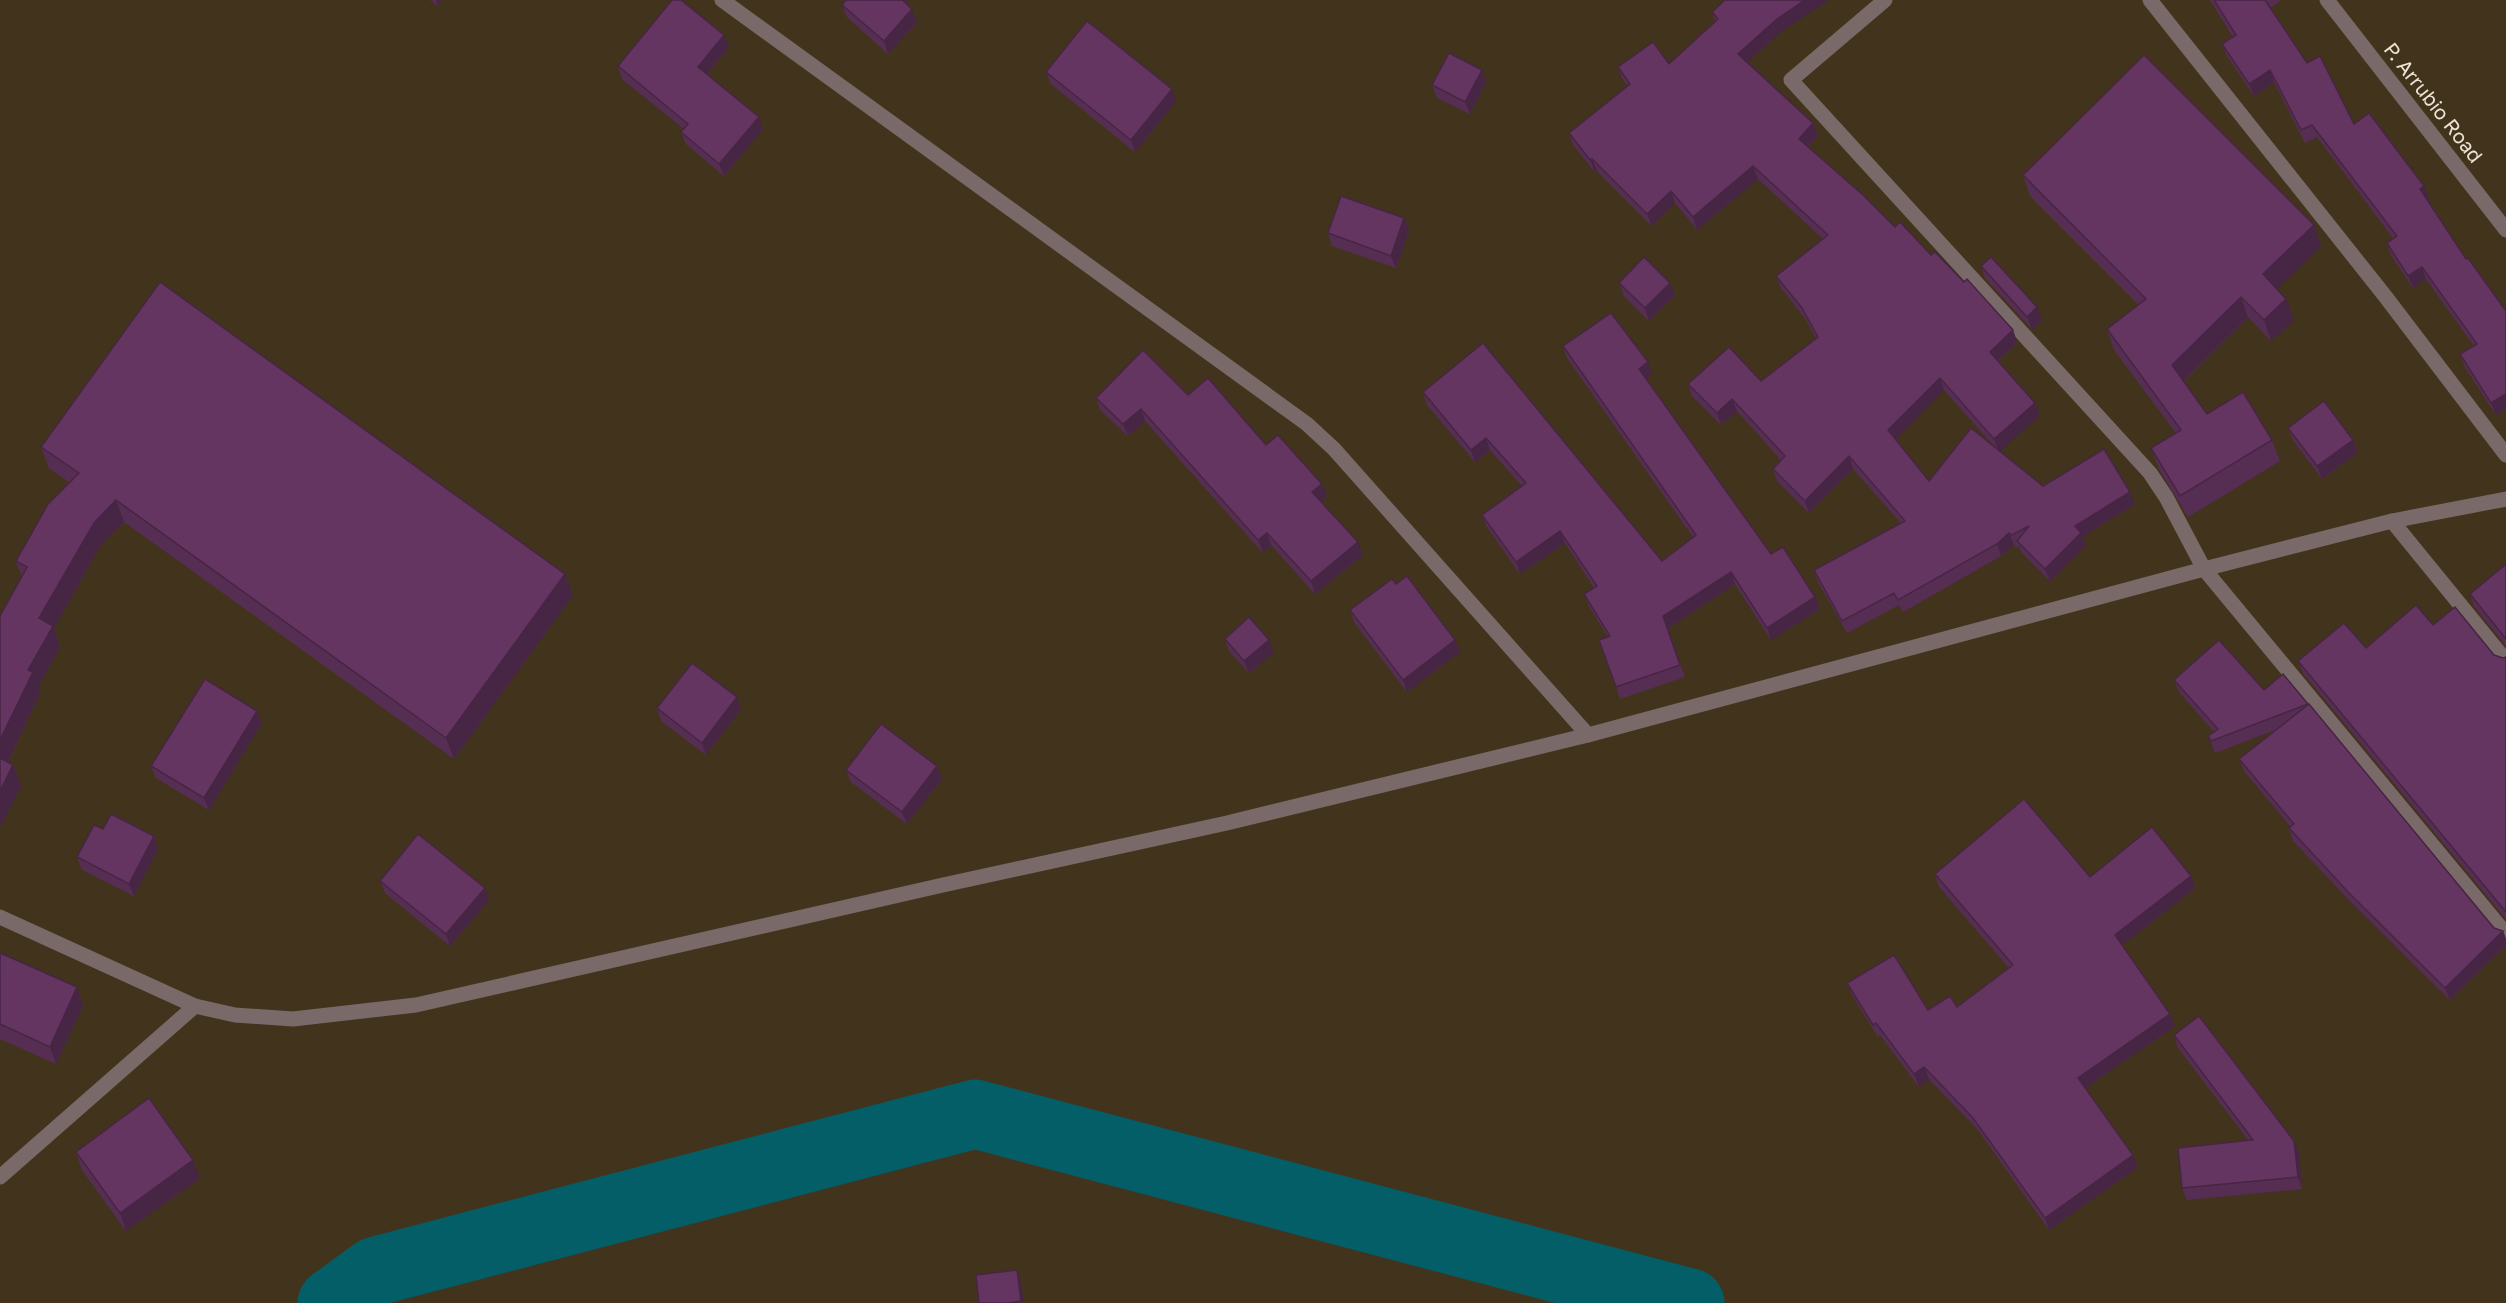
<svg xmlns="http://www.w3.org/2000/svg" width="2506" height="1303" viewBox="0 0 2506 1303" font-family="'Golos Text',sans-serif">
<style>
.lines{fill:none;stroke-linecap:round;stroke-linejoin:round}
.river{stroke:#035e68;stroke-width:69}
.minor{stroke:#796a69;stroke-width:15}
.wall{fill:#572e53;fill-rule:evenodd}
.shaded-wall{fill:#472544}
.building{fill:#653561;stroke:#472544;stroke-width:1.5}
.labels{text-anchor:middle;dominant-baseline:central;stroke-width:5;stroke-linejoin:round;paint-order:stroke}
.street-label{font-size:20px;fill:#ece3d5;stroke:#42341c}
</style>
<rect width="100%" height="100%" fill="#42341c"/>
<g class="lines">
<path class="river" d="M 332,1303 L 376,1271 L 975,1114 L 1690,1303"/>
<g class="minor">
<path d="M 722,0 L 1307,424 L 1334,449 L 1588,735"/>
<path d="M 1885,0 L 1791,80 L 2150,473 L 2166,497 L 2204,569 L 2506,934"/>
<path d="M 2150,0 L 2385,296 L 2506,455"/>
<path d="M 2327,0 L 2506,230"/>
<path d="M 2392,521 L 2506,661"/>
<path d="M 0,917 L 195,1006 L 235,1015 L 293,1019 L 416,1005 L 943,885 L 1227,823 L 1588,735 L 2204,569 L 2392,521 L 2506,499"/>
<path d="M 0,1177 L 195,1006"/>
</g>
</g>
<g class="wall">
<path d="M 430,0 L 442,0 L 438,6 Z"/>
<path d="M 2210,0 L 2280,0 L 2280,1 L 2270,8 L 2307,63 L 2354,124 L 2429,198 L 2427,200 L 2466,259 L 2506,311 L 2506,409 L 2496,415 L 2465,367 L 2460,354 L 2474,346 L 2426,279 L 2413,288 L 2391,255 L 2387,243 L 2393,238 L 2317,137 L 2305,143 L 2274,82 L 2254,96 L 2227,56 L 2222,44 L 2233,37 Z"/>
<path d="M 842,5 L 917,22 L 888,54 L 847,17 Z"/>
<path d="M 1712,12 L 1782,31 L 1747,62 L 1813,123 L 1818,135 L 1808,146 L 1895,227 L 1964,282 L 2013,330 L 2017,342 L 1998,361 L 2035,403 L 2040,415 L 1999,451 L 2043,486 L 2135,504 L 2083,536 L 2086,545 L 2050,581 L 2022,553 L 2019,546 L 2016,548 L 2014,545 L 2001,556 L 1903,612 L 1899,605 L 1847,633 L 1818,582 L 1814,570 L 1901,523 L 1853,469 L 1809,513 L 1777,481 L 1773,469 L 1781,460 L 1737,411 L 1721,425 L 1692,396 L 1688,384 L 1761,381 L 1816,338 L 1807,321 L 1781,288 L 1776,276 L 1823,239 L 1758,179 L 1697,230 L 1675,203 L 1652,226 L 1597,171 L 1595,172 L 1573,145 L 1569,133 L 1628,86 L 1623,80 L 1618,67 L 1669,64 L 1715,21 ZM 1944,390 L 1995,447 L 1929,481 L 1896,439 Z"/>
<path d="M 729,47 L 707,74 L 763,129 L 724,176 L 686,144 L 681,132 L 684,129 L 622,79 L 618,66 Z"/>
<path d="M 1046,72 L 1176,101 L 1135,152 L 1051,84 Z"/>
<path d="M 1486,82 L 1470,114 L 1437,98 L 1432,85 Z"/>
<path d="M 2023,175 L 2314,225 L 2321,246 L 2277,289 L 2286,299 L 2294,320 L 2271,341 L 2248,317 L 2184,381 L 2207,414 L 2272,440 L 2280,461 L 2188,517 L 2159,469 L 2151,448 L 2176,433 L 2114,350 L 2107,329 L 2139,305 L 2030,196 Z"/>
<path d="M 1404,218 L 1409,230 L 1396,268 L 1332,246 L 1328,233 Z"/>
<path d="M 1981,266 L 2042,320 L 2032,329 L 1985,278 Z"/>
<path d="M 1619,283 L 1675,295 L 1649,321 L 1624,296 Z"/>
<path d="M 1563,346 L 1652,374 L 1646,379 L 1771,554 L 1815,597 L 1820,609 L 1771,640 L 1735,584 L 1668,628 L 1685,677 L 1620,699 L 1616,687 L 1608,637 L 1589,606 L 1584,594 L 1594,588 L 1565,543 L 1520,574 L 1487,527 L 1482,515 L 1522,486 L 1490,450 L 1475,462 L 1427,405 L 1423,392 L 1662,561 L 1693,537 L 1567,358 Z"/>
<path d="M 1188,395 L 1266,445 L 1327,496 L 1321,501 L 1363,555 L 1315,594 L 1271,545 L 1263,553 L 1145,421 L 1128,436 L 1100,410 L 1096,398 Z"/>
<path d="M 2288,428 L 2353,440 L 2358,452 L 2322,479 L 2293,440 Z"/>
<path d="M 41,447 L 565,574 L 573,595 L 454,759 L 124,522 L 101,544 L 54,628 L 60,647 L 38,687 L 40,693 L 8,762 L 13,765 L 21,786 L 0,827 L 0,616 L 22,577 L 16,561 L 70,483 L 49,468 Z"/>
<path d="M 2506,564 L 2506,646 L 2474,606 L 2470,594 Z"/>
<path d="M 1350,610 L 1460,652 L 1407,692 L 1354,622 Z"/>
<path d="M 2433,625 L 2494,655 L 2503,658 L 2506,657 L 2506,919 L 2303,673 L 2298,661 L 2366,648 Z"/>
<path d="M 1225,639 L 1274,652 L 1249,673 L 1229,651 Z"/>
<path d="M 2283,674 L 2494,928 L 2503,931 L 2506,939 L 2506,945 L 2450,1000 L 2354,905 L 2293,841 L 2289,828 L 2291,827 L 2244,771 L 2239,759 L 2275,730 L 2215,753 L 2208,736 L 2214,732 L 2179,692 L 2174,680 L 2264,690 Z"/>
<path d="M 737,697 L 741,709 L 706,755 L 661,721 L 657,708 Z"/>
<path d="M 262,723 L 209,810 L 156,778 L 151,766 Z"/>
<path d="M 846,770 L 942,779 L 907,824 L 851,782 Z"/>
<path d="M 103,829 L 154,836 L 158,849 L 134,896 L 82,870 L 77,857 Z"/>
<path d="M 1935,874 L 2090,877 L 2191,876 L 2195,888 L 2122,945 L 2175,1026 L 2085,1088 L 2138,1167 L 2049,1230 L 1978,1130 L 1929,1079 L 1919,1087 L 1880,1035 L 1878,1037 L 1852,995 L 1847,983 L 1928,1010 L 1957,1007 L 2009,968 L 1939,887 Z"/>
<path d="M 380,881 L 485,888 L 489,900 L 450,946 L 385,893 Z"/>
<path d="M 0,953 L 83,1005 L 56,1064 L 0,1039 Z"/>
<path d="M 2174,1035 L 2299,1153 L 2302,1189 L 2187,1200 L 2182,1188 L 2249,1141 L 2178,1048 Z"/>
<path d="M 76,1152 L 200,1178 L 126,1231 L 82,1170 Z"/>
</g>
<g class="shaded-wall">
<path d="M 436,0 L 442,0 L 438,6 Z"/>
<path d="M 899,0 L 909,0 L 902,9 Z"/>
<path d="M 1805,0 L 1829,0 L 1782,31 L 1742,67 L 1738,54 L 1777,19 Z"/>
<path d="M 912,9 L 917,22 L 888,54 L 884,41 Z"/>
<path d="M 724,35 L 729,47 L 703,79 L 698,67 Z"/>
<path d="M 1482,70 L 1486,82 L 1470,114 L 1465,102 Z"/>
<path d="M 2270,70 L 2274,82 L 2254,96 L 2249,84 Z"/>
<path d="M 1172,89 L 1176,101 L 1135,152 L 1131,140 Z"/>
<path d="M 759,117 L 763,129 L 724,176 L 719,164 Z"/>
<path d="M 1813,123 L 1818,135 L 1803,151 L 1799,139 Z"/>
<path d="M 1592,159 L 1597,171 L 1595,172 L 1590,160 Z"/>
<path d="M 1753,166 L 1758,179 L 1697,230 L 1693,217 Z"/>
<path d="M 2424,186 L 2429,198 L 2425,202 L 2420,189 Z"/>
<path d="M 1671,191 L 1675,203 L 1652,226 L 1647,214 Z"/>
<path d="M 1404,218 L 1409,230 L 1396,268 L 1391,256 Z"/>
<path d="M 2314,225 L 2321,246 L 2271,295 L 2263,274 Z"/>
<path d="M 2422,267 L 2426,279 L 2413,288 L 2408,276 Z"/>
<path d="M 1670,283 L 1675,295 L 1649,321 L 1645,308 Z"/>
<path d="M 2241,297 L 2248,317 L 2179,385 L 2172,365 Z"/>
<path d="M 2286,299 L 2294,320 L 2271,341 L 2264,320 Z"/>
<path d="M 2037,307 L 2042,320 L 2032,329 L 2027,317 Z"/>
<path d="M 2013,330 L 2017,342 L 1994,364 L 1990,352 Z"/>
<path d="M 1648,362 L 1652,374 L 1643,381 L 1639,369 Z"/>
<path d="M 1940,378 L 1944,390 L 1893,442 L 1888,430 Z"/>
<path d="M 2506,394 L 2506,409 L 2496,415 L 2491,403 Z"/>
<path d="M 1732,399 L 1737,411 L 1721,425 L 1717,413 Z"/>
<path d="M 2035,403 L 2040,415 L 1999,452 L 1994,439 Z"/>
<path d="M 1141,409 L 1145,421 L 1128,436 L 1123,424 Z"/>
<path d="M 1486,438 L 1490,450 L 1475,462 L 1471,450 Z"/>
<path d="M 2353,440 L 2358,452 L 2322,479 L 2317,466 Z"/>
<path d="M 1849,456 L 1853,469 L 1809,513 L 1805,501 Z"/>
<path d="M 1322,484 L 1327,496 L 1317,505 L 1312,492 Z"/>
<path d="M 2130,492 L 2135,504 L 2083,536 L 2086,545 L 2050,581 L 2045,569 L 2075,526 Z"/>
<path d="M 116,500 L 124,522 L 101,544 L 54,628 L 60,647 L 38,687 L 40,693 L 1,776 L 0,773 L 0,740 L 28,670 L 39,618 L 94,523 Z"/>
<path d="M 1560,531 L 1565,543 L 1520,574 L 1516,562 Z"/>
<path d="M 1267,533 L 1271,545 L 1263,553 L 1258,540 Z"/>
<path d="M 2009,533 L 2014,545 L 2001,556 L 1997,544 Z"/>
<path d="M 1358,542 L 1363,555 L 1315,594 L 1311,581 Z"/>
<path d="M 1731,572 L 1735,584 L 1668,628 L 1685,677 L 1663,616 Z"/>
<path d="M 565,574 L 573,595 L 454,759 L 446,738 Z"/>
<path d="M 1815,597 L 1820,609 L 1771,640 L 1767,628 Z"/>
<path d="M 1269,640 L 1274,652 L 1249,673 L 1244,661 Z"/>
<path d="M 1455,640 L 1460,652 L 1407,692 L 1403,680 Z"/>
<path d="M 737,697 L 741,709 L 706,755 L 702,743 Z"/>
<path d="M 257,711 L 262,723 L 209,810 L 204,798 Z"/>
<path d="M 13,765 L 21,786 L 0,827 L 0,791 Z"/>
<path d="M 937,766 L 942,779 L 907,824 L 902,812 Z"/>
<path d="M 154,836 L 158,849 L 134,896 L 129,884 Z"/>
<path d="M 2191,876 L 2195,888 L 2120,947 L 2115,935 Z"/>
<path d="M 485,888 L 489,900 L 450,946 L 446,934 Z"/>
<path d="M 2503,931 L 2506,939 L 2506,945 L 2450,1000 L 2445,988 Z"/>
<path d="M 77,987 L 83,1005 L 56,1064 L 50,1047 Z"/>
<path d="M 2170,1014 L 2175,1026 L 2082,1090 L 2078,1078 Z"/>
<path d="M 1924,1067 L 1929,1079 L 1919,1087 L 1914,1074 Z"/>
<path d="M 2294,1141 L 2299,1153 L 2302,1189 L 2298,1177 Z"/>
<path d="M 2133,1155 L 2138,1167 L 2049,1230 L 2045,1218 Z"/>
<path d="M 193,1160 L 200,1178 L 126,1231 L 120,1213 Z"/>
<path d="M 1017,1270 L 1021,1282 L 1024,1303 L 1022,1303 L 1021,1301 Z"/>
</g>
<g class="building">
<path d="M 672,0 L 681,0 L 724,35 L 698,67 L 759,117 L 719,164 L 681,132 L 688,124 L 618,66 Z"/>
<path d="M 846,0 L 902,0 L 912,9 L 884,41 L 842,5 Z"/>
<path d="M 1725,0 L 1805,0 L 1777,19 L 1738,54 L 1813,123 L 1799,139 L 1863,195 L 1895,227 L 1900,222 L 1931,255 L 1935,252 L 1964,282 L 1967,279 L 2013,330 L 1990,352 L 2035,403 L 1994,439 L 1940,378 L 1888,430 L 1929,481 L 1971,428 L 2043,486 L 2104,449 L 2130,492 L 2075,526 L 2081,533 L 2045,569 L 2017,541 L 2029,526 L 2012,535 L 2009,533 L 1997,544 L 1898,600 L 1894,593 L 1842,621 L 1814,570 L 1905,521 L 1849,456 L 1805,501 L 1773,469 L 1785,456 L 1732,399 L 1717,413 L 1688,384 L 1729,347 L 1761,381 L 1818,337 L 1802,308 L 1776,276 L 1828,235 L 1753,166 L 1693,217 L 1671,191 L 1647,214 L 1592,159 L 1590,160 L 1569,133 L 1630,84 L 1618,67 L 1653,42 L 1669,64 L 1718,19 L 1712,12 Z"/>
<path d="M 2214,0 L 2265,0 L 2307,63 L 2320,56 L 2354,124 L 2369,113 L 2424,186 L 2420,189 L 2466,259 L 2468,258 L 2506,311 L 2506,394 L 2491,403 L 2460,354 L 2477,344 L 2422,267 L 2408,276 L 2387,243 L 2397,236 L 2312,125 L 2301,130 L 2270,70 L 2249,84 L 2222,44 L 2236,35 Z"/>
<path d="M 1087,21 L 1172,89 L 1131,140 L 1046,72 Z"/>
<path d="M 1449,53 L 1482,70 L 1465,102 L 1432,85 Z"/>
<path d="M 2144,55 L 2314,225 L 2263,274 L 2286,299 L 2264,320 L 2241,297 L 2172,365 L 2207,414 L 2243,392 L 2272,440 L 2180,496 L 2151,448 L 2181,430 L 2107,329 L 2146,299 L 2023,175 Z"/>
<path d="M 1341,196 L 1404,218 L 1391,256 L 1328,233 Z"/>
<path d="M 1644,257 L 1670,283 L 1645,308 L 1619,283 Z"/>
<path d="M 1991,257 L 2037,307 L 2027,317 L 1981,266 Z"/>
<path d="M 160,282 L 565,574 L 446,738 L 116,500 L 94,523 L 39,618 L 53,626 L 28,670 L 33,672 L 0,740 L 0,616 L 27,567 L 16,561 L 48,504 L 79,473 L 41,447 Z"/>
<path d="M 1611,313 L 1648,362 L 1639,369 L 1771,554 L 1783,547 L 1815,597 L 1767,628 L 1731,572 L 1663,616 L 1680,665 L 1616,687 L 1599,640 L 1610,636 L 1584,594 L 1597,586 L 1560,531 L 1516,562 L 1482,515 L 1526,483 L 1486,438 L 1471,450 L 1423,392 L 1483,343 L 1662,561 L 1696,535 L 1563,346 Z"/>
<path d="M 1143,350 L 1188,395 L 1208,378 L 1266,445 L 1278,435 L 1322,484 L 1312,492 L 1358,542 L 1311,581 L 1267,533 L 1258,540 L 1141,409 L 1123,424 L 1096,398 Z"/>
<path d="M 2324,401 L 2353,440 L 2317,466 L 2288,428 Z"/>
<path d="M 2506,564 L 2506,639 L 2470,594 Z"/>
<path d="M 1407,576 L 1455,640 L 1403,680 L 1350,610 L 1392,579 L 1396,584 Z"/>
<path d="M 2416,605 L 2433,625 L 2455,607 L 2494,655 L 2503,658 L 2506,657 L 2506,912 L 2298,661 L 2344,623 L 2366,648 Z"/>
<path d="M 1249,617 L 1269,640 L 1244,661 L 1225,639 Z"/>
<path d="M 2219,640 L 2264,690 L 2283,674 L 2308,704 L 2211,741 L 2208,736 L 2218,729 L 2174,680 Z"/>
<path d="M 692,663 L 737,697 L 702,743 L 657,708 Z"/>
<path d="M 205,679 L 257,711 L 204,798 L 151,766 Z"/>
<path d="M 2309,704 L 2494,928 L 2503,931 L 2445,988 L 2349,893 L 2289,828 L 2294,824 L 2239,759 Z"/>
<path d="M 881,724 L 937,766 L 902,812 L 846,770 Z"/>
<path d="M 0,758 L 13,765 L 0,791 Z"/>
<path d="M 2024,799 L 2090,877 L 2152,827 L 2191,876 L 2115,935 L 2170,1014 L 2078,1078 L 2133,1155 L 2045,1218 L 1973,1118 L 1924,1067 L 1914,1074 L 1876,1023 L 1873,1025 L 1847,983 L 1894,955 L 1928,1010 L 1950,996 L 1957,1007 L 2013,965 L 1935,874 Z"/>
<path d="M 111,814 L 154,836 L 129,884 L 77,857 L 94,825 L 103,829 Z"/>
<path d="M 418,834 L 485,888 L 446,934 L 380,881 Z"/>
<path d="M 0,953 L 77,987 L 50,1047 L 0,1024 Z"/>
<path d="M 2199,1016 L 2294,1141 L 2298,1177 L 2182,1188 L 2178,1148 L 2253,1140 L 2174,1035 Z"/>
<path d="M 149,1098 L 193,1160 L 120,1213 L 76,1152 Z"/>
<path d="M 1017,1270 L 1021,1301 L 1008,1303 L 979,1303 L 976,1275 Z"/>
</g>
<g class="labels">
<g class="street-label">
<text transform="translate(2434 102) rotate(52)">P. Arrubio Road</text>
</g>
</g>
</svg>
